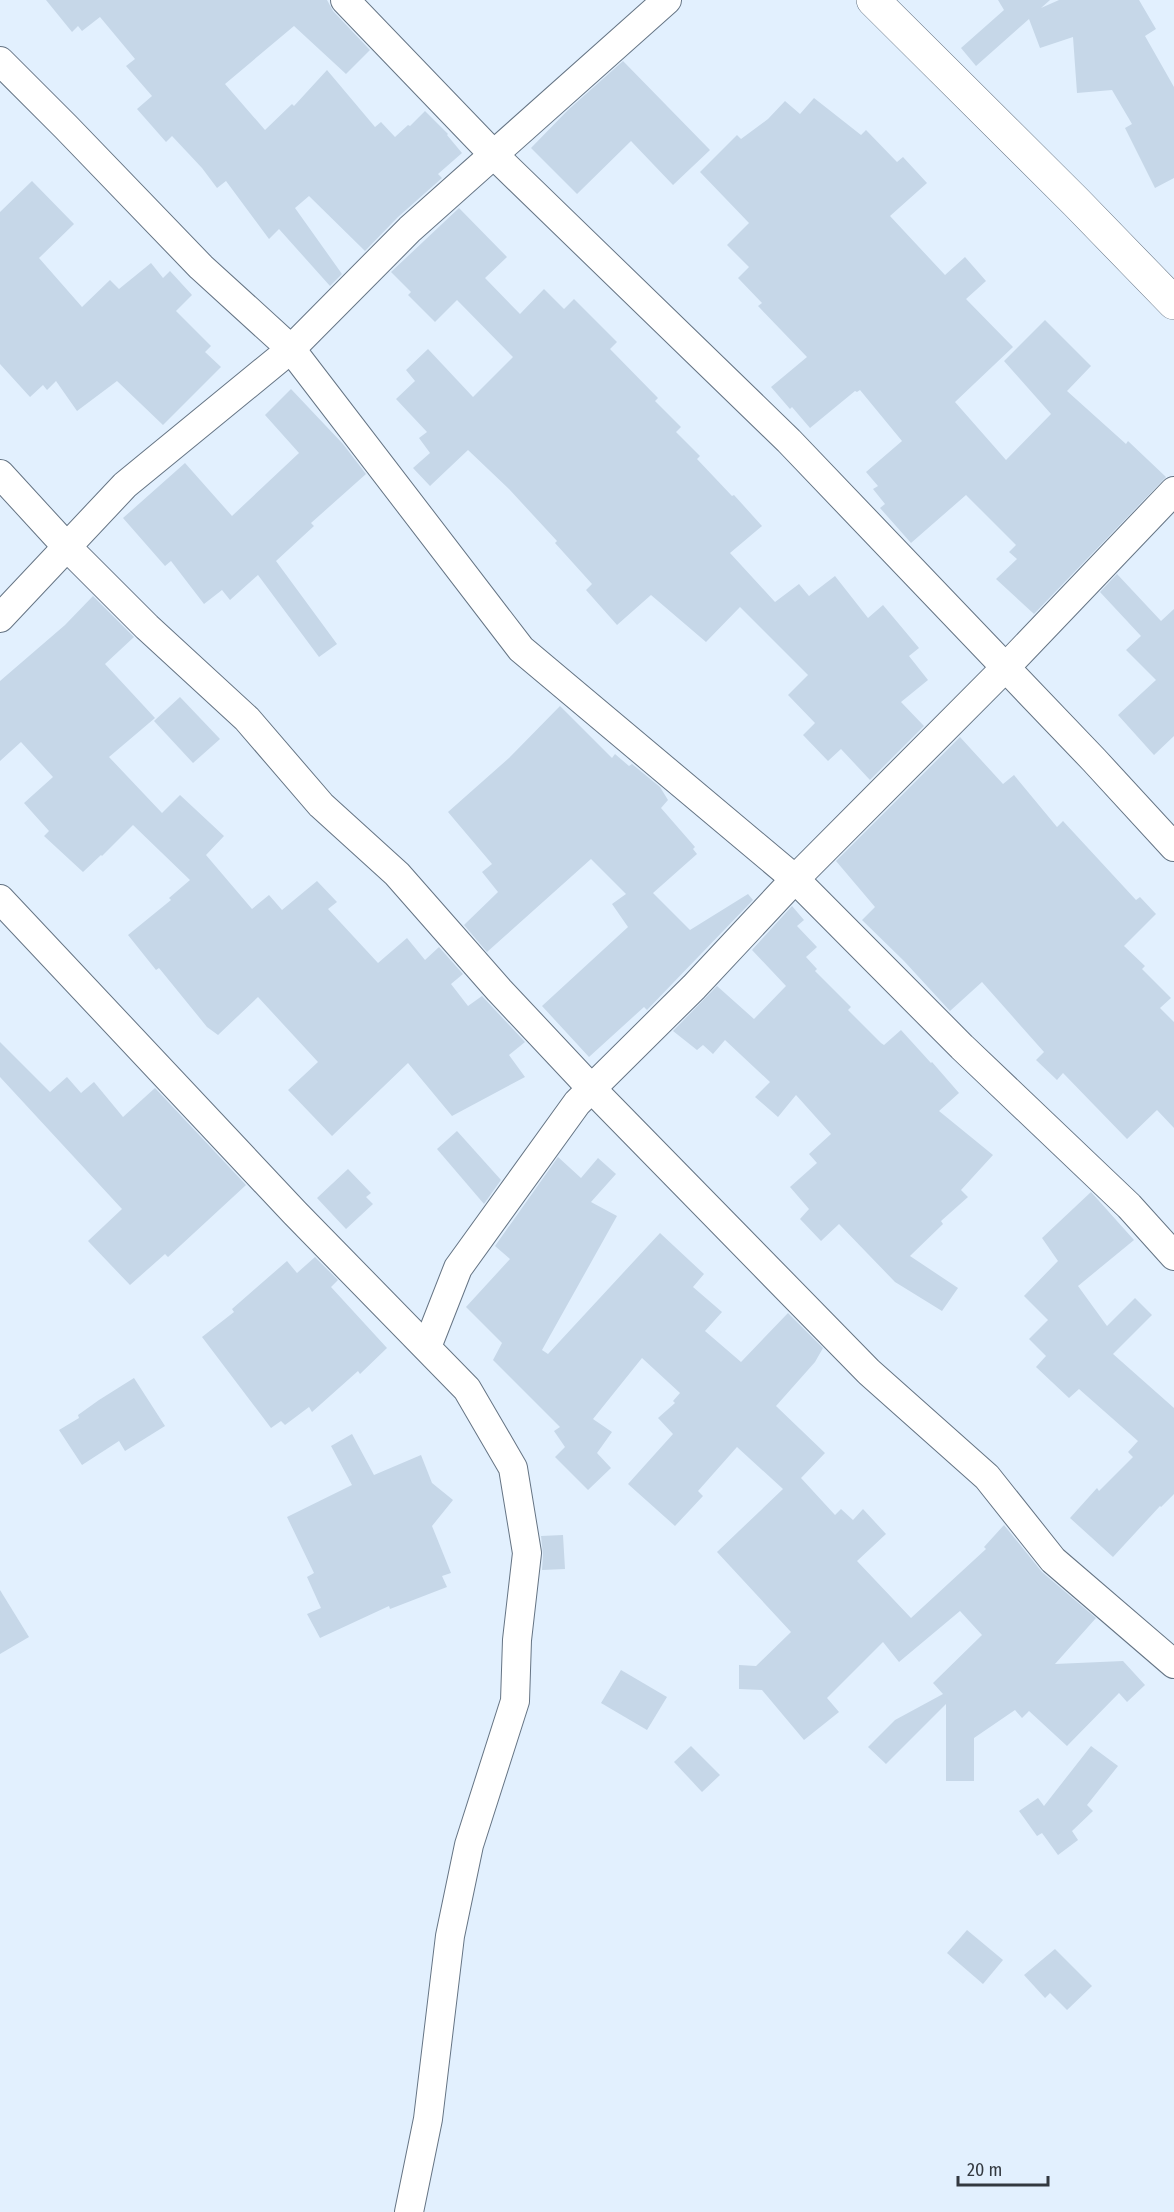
<svg xmlns="http://www.w3.org/2000/svg" width="1174" height="2212" viewBox="0 0 1174 2212" font-family="'Fira Sans Condensed',sans-serif">
<style>
.building{fill:#c6d7e8}
.lines{fill:none;stroke-linecap:round;stroke-linejoin:round}
.minor-casing{stroke:#657484;stroke-width:30}
.tertiary-casing{stroke:#657484;stroke-width:34}
.minor{stroke:#fff;stroke-width:28}
.tertiary{stroke:#fff;stroke-width:33}
</style>
<rect width="100%" height="100%" fill="#e2f0fe"/>
<g class="building">
<path d="M 46,0 L 327,0 L 333,11 L 370,50 L 346,74 L 294,26 L 225,84 L 265,130 L 292,104 L 294,106 L 327,70 L 375,127 L 381,122 L 395,137 L 408,125 L 410,126 L 425,111 L 448,134 L 447,135 L 462,153 L 438,174 L 442,178 L 398,217 L 365,251 L 309,196 L 295,208 L 342,274 L 330,286 L 279,229 L 269,239 L 226,181 L 217,188 L 202,168 L 172,136 L 166,142 L 137,109 L 152,96 L 126,66 L 135,59 L 100,17 L 82,31 L 78,26 L 72,32 Z"/>
<path d="M 998,0 L 1050,0 L 1041,8 L 1059,0 L 1139,0 L 1156,29 L 1145,36 L 1174,87 L 1174,178 L 1155,188 L 1125,128 L 1132,124 L 1112,90 L 1077,93 L 1073,37 L 1040,48 L 1029,19 L 976,66 L 961,48 L 1004,10 Z"/>
<path d="M 623,61 L 710,150 L 673,185 L 631,141 L 577,194 L 531,148 L 568,110 Z"/>
<path d="M 814,98 L 861,135 L 866,130 L 897,162 L 903,157 L 927,183 L 890,216 L 945,275 L 965,257 L 986,281 L 966,299 L 1013,347 L 955,402 L 1006,460 L 1051,414 L 1004,361 L 1045,320 L 1091,366 L 1067,391 L 1126,444 L 1128,441 L 1166,477 L 1034,614 L 996,579 L 1017,559 L 1009,552 L 1016,545 L 966,495 L 911,543 L 880,508 L 885,504 L 873,489 L 878,486 L 866,472 L 902,441 L 860,390 L 857,392 L 855,391 L 810,428 L 792,407 L 790,409 L 771,387 L 807,357 L 758,306 L 762,303 L 738,278 L 749,267 L 727,245 L 749,223 L 700,172 L 737,135 L 741,139 L 768,119 L 785,101 L 800,114 Z"/>
<path d="M 32,181 L 74,224 L 39,258 L 82,307 L 110,280 L 119,289 L 151,263 L 163,278 L 170,271 L 192,295 L 176,311 L 211,346 L 205,352 L 221,367 L 163,425 L 117,381 L 77,411 L 56,381 L 47,390 L 43,385 L 30,397 L 0,364 L 0,212 Z"/>
<path d="M 459,208 L 507,257 L 485,278 L 520,314 L 544,289 L 564,309 L 574,299 L 617,342 L 610,349 L 658,398 L 655,401 L 681,427 L 676,432 L 700,456 L 697,459 L 732,496 L 734,495 L 762,526 L 730,553 L 775,602 L 799,584 L 809,596 L 835,576 L 868,618 L 883,605 L 919,648 L 909,656 L 928,680 L 901,702 L 924,726 L 870,780 L 841,749 L 828,761 L 803,735 L 815,723 L 788,695 L 808,675 L 740,607 L 706,642 L 651,595 L 617,625 L 586,590 L 592,584 L 555,543 L 557,541 L 509,489 L 468,450 L 430,486 L 413,468 L 430,453 L 419,438 L 427,432 L 396,399 L 415,381 L 406,370 L 428,349 L 473,397 L 513,357 L 457,300 L 435,322 L 408,295 L 411,292 L 391,272 Z"/>
<path d="M 291,389 L 343,444 L 366,474 L 311,523 L 314,526 L 276,561 L 337,644 L 319,657 L 258,575 L 230,600 L 222,590 L 204,604 L 171,561 L 165,566 L 123,518 L 185,463 L 232,516 L 299,453 L 265,415 Z"/>
<path d="M 1117,574 L 1161,621 L 1174,609 L 1174,736 L 1154,755 L 1118,715 L 1156,680 L 1126,650 L 1141,636 L 1100,592 Z"/>
<path d="M 93,596 L 134,637 L 105,664 L 155,718 L 109,757 L 162,813 L 180,795 L 224,836 L 206,855 L 252,909 L 269,895 L 282,910 L 317,881 L 337,902 L 328,909 L 378,963 L 407,938 L 425,960 L 439,947 L 463,974 L 451,984 L 468,1006 L 482,996 L 525,1042 L 509,1055 L 525,1077 L 452,1116 L 408,1063 L 332,1136 L 288,1090 L 318,1062 L 258,997 L 218,1035 L 207,1027 L 159,968 L 156,970 L 128,935 L 171,900 L 169,898 L 190,880 L 133,825 L 102,856 L 101,855 L 83,872 L 44,836 L 49,831 L 24,803 L 53,777 L 21,742 L 0,761 L 0,681 L 65,625 Z"/>
<path d="M 180,697 L 220,739 L 193,763 L 154,721 Z"/>
<path d="M 560,706 L 612,758 L 615,754 L 629,766 L 632,764 L 660,787 L 668,800 L 661,808 L 695,847 L 693,849 L 697,854 L 653,893 L 690,930 L 748,894 L 753,900 L 647,1010 L 644,1007 L 589,1057 L 542,1006 L 628,927 L 612,904 L 626,894 L 591,859 L 487,952 L 464,925 L 498,892 L 482,872 L 492,864 L 448,812 L 509,758 Z"/>
<path d="M 960,737 L 1003,784 L 1014,775 L 1057,827 L 1063,821 L 1136,900 L 1140,897 L 1156,914 L 1124,946 L 1145,966 L 1142,969 L 1171,998 L 1160,1008 L 1174,1022 L 1174,1128 L 1157,1110 L 1127,1139 L 1063,1073 L 1057,1080 L 1036,1060 L 1044,1052 L 982,982 L 950,1011 L 904,961 L 862,920 L 875,907 L 836,861 Z"/>
<path d="M 792,906 L 804,920 L 797,926 L 817,947 L 806,957 L 817,969 L 815,971 L 851,1007 L 848,1010 L 881,1043 L 884,1045 L 901,1030 L 931,1063 L 932,1062 L 959,1093 L 939,1111 L 993,1155 L 961,1190 L 968,1197 L 941,1221 L 943,1224 L 910,1256 L 958,1288 L 942,1311 L 895,1282 L 839,1224 L 821,1241 L 800,1219 L 809,1209 L 790,1187 L 817,1163 L 809,1154 L 831,1134 L 796,1095 L 778,1117 L 755,1097 L 770,1082 L 725,1040 L 713,1054 L 703,1045 L 697,1050 L 673,1031 L 717,986 L 754,1019 L 786,986 L 752,950 Z"/>
<path d="M 0,1042 L 50,1092 L 67,1077 L 81,1093 L 94,1082 L 123,1117 L 155,1088 L 246,1185 L 168,1257 L 165,1254 L 130,1285 L 88,1241 L 122,1209 L 0,1077 Z"/>
<path d="M 457,1131 L 501,1180 L 484,1204 L 437,1149 Z"/>
<path d="M 558,1157 L 581,1178 L 598,1158 L 616,1174 L 591,1202 L 617,1216 L 542,1350 L 548,1354 L 660,1233 L 704,1274 L 693,1287 L 722,1312 L 705,1331 L 741,1362 L 788,1313 L 823,1348 L 815,1362 L 776,1406 L 825,1453 L 801,1478 L 835,1515 L 841,1509 L 853,1520 L 863,1509 L 886,1534 L 857,1561 L 911,1618 L 986,1549 L 984,1547 L 1004,1525 L 1042,1572 L 1096,1618 L 1055,1664 L 1123,1661 L 1145,1685 L 1127,1702 L 1119,1693 L 1067,1746 L 1029,1711 L 1022,1718 L 1015,1710 L 974,1738 L 974,1781 L 946,1781 L 946,1704 L 886,1764 L 868,1747 L 895,1720 L 943,1694 L 933,1683 L 982,1635 L 960,1611 L 899,1662 L 883,1642 L 827,1698 L 839,1712 L 804,1740 L 762,1690 L 739,1689 L 739,1665 L 756,1666 L 791,1632 L 717,1552 L 783,1489 L 737,1447 L 698,1491 L 703,1496 L 675,1526 L 628,1484 L 673,1434 L 658,1418 L 675,1403 L 673,1401 L 680,1393 L 642,1358 L 593,1419 L 612,1432 L 597,1453 L 611,1468 L 588,1490 L 555,1457 L 565,1447 L 554,1431 L 560,1427 L 493,1360 L 502,1343 L 466,1307 L 510,1259 L 495,1246 Z"/>
<path d="M 348,1169 L 371,1193 L 366,1197 L 373,1204 L 346,1229 L 317,1198 Z"/>
<path d="M 1091,1192 L 1134,1240 L 1078,1286 L 1107,1326 L 1135,1298 L 1152,1315 L 1113,1354 L 1174,1408 L 1174,1494 L 1161,1507 L 1160,1506 L 1113,1557 L 1070,1518 L 1097,1488 L 1099,1491 L 1133,1457 L 1128,1452 L 1138,1441 L 1079,1389 L 1069,1398 L 1036,1367 L 1046,1356 L 1029,1339 L 1048,1320 L 1024,1296 L 1058,1261 L 1042,1238 Z"/>
<path d="M 315,1257 L 338,1280 L 331,1287 L 387,1348 L 360,1374 L 358,1371 L 312,1412 L 309,1407 L 285,1425 L 281,1421 L 271,1428 L 202,1337 L 234,1312 L 232,1309 L 287,1261 L 297,1273 Z"/>
<path d="M 134,1378 L 165,1426 L 125,1451 L 119,1441 L 82,1465 L 59,1430 L 79,1418 L 78,1415 L 99,1400 Z"/>
<path d="M 352,1434 L 374,1475 L 421,1455 L 432,1483 L 453,1500 L 432,1526 L 451,1573 L 442,1576 L 447,1587 L 390,1609 L 389,1606 L 320,1638 L 307,1614 L 321,1608 L 307,1577 L 314,1573 L 287,1517 L 352,1485 L 331,1446 Z"/>
<path d="M 563,1535 L 565,1569 L 542,1570 L 543,1555 L 541,1536 Z"/>
<path d="M 0,1590 L 29,1637 L 0,1654 Z"/>
<path d="M 621,1670 L 667,1697 L 647,1730 L 601,1703 Z"/>
<path d="M 691,1746 L 720,1775 L 702,1792 L 674,1762 Z"/>
<path d="M 1091,1746 L 1118,1766 L 1087,1805 L 1093,1811 L 1072,1831 L 1078,1840 L 1058,1855 L 1042,1833 L 1037,1836 L 1019,1811 L 1038,1798 L 1044,1806 Z"/>
<path d="M 967,1930 L 1003,1960 L 983,1984 L 947,1953 Z"/>
<path d="M 1055,1949 L 1092,1986 L 1067,2010 L 1050,1993 L 1045,1998 L 1024,1975 Z"/>
</g>
<g class="lines">
<g class="minor-casing">
<g id="minor">
<path d="M 345,0 L 494,155 L 789,441 L 1094,760 L 1174,847"/>
<path d="M 0,61 L 66,127 L 201,267 L 291,349 L 521,649 L 795,879 L 962,1047 L 1129,1206 L 1174,1256"/>
<path d="M 0,474 L 67,547 L 147,627 L 247,719 L 321,805 L 397,874 L 499,990 L 591,1088 L 869,1372 L 987,1477 L 1053,1560 L 1174,1664"/>
<path d="M 0,618 L 125,485 L 291,349 L 410,229 L 667,0"/>
<path d="M 0,899 L 295,1213 L 467,1389 L 513,1468 L 527,1553 L 517,1640 L 515,1701 L 469,1845 L 450,1936 L 428,2119 L 409,2212"/>
<path d="M 427,1347 L 458,1268 L 577,1103 L 694,987 L 795,879 L 1005,668 L 1174,491"/>
</g>
</g>
<g class="tertiary-casing">
<path id="tertiary" d="M 873,0 L 1076,202 L 1174,303"/>
</g>
<use href="#minor" class="minor"/>
<use href="#tertiary" class="tertiary"/>
</g>
<path d="M958 2176v9h90v-9" fill="none" stroke="#333940" stroke-width="3"/>
<text x="967" y="2176" font-size="18" fill="#333940" stroke="#e2f0fe" stroke-width="4.5" paint-order="stroke">20 m</text>
</svg>
